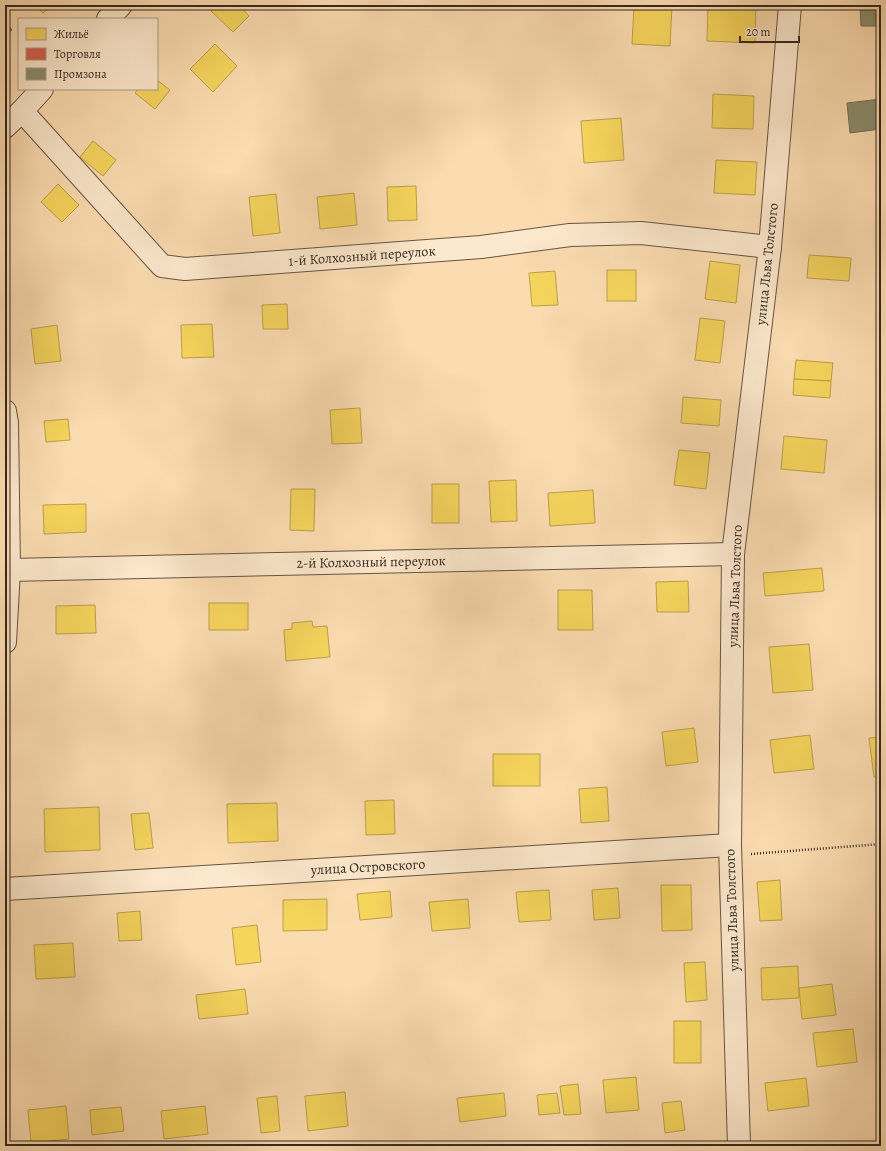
<svg xmlns="http://www.w3.org/2000/svg" width="886" height="1151" viewBox="0 0 886 1151" font-family="Alegreya,serif">
<style>
.homes{fill:#f6d55c;stroke:#bca14a}
.shops{fill:#d6604d;stroke:#a54f40}
.industry{fill:#8c8c6e;stroke:#726e57}
.lines{fill:none;stroke-linecap:round;stroke-linejoin:round}
.minor-casing{stroke:#665545;stroke-width:24}
.path{stroke:#342821;stroke-width:2.5;stroke-dasharray:1 2;stroke-linecap:butt}
.minor{stroke:#fce8cc;stroke-width:22}
.labels{text-anchor:middle;dominant-baseline:central;stroke-width:4;stroke-linejoin:round;paint-order:stroke}
.street-label{font-size:14px;fill:#342821;stroke:#fce8cc}
</style>
<rect width="100%" height="100%" fill="#fbdcb0"/>
<filter id="stains"><feTurbulence type="fractalNoise" baseFrequency=".005" numOctaves="4"/><feColorMatrix values="0 0 0 0 .2 0 0 0 0 .09 0 0 0 0 .02 0 0 0 .5 -.17"/></filter>
<radialGradient id="worn" r=".72"><stop offset=".6" stop-color="#630" stop-opacity="0"/><stop offset="1" stop-color="#630" stop-opacity=".3"/></radialGradient>
<g class="homes">
<path d="M 36,5 L 52,5 L 43,13 Z"/>
<path d="M 217,5 L 239,5 L 249,16 L 233,32 L 211,11 Z"/>
<path d="M 634,5 L 672,5 L 670,46 L 632,44 Z"/>
<path d="M 708,5 L 756,5 L 755,43 L 707,41 Z"/>
<path d="M 215,44 L 237,66 L 213,92 L 190,69 Z"/>
<path d="M 157,80 L 170,90 L 155,109 L 135,93 L 138,89 L 157,89 Z"/>
<path d="M 713,94 L 754,96 L 753,129 L 712,128 Z"/>
<path d="M 621,118 L 624,160 L 584,163 L 581,121 Z"/>
<path d="M 93,141 L 116,160 L 103,176 L 80,157 Z"/>
<path d="M 716,160 L 757,162 L 755,195 L 714,193 Z"/>
<path d="M 58,184 L 79,205 L 62,222 L 41,202 Z"/>
<path d="M 416,186 L 417,220 L 388,221 L 387,187 Z"/>
<path d="M 354,193 L 357,225 L 320,229 L 317,197 Z"/>
<path d="M 276,194 L 280,233 L 253,236 L 249,197 Z"/>
<path d="M 809,255 L 851,258 L 849,281 L 807,278 Z"/>
<path d="M 710,261 L 740,265 L 736,303 L 705,299 Z"/>
<rect x="607" y="270" width="29" height="31"/>
<path d="M 555,271 L 558,305 L 532,306 L 529,273 Z"/>
<path d="M 287,304 L 288,329 L 263,329 L 262,305 Z"/>
<path d="M 700,318 L 725,321 L 720,363 L 695,360 Z"/>
<path d="M 212,324 L 214,357 L 182,358 L 181,325 Z"/>
<path d="M 57,325 L 61,361 L 35,364 L 31,329 Z"/>
<path d="M 796,360 L 833,363 L 831,381 L 794,379 Z"/>
<path d="M 794,379 L 831,381 L 830,398 L 793,395 Z"/>
<path d="M 683,397 L 721,400 L 719,426 L 681,423 Z"/>
<path d="M 360,408 L 362,443 L 332,444 L 330,410 Z"/>
<path d="M 68,419 L 70,440 L 46,442 L 44,421 Z"/>
<path d="M 784,436 L 827,440 L 824,473 L 781,469 Z"/>
<path d="M 679,450 L 710,453 L 706,489 L 674,485 Z"/>
<path d="M 516,480 L 517,521 L 491,522 L 489,481 Z"/>
<rect x="432" y="484" width="27" height="39"/>
<path d="M 291,489 L 315,489 L 314,531 L 290,530 Z"/>
<path d="M 593,490 L 595,523 L 550,526 L 548,493 Z"/>
<path d="M 86,504 L 86,532 L 44,534 L 43,505 Z"/>
<path d="M 822,568 L 824,591 L 765,596 L 763,573 Z"/>
<path d="M 688,581 L 689,612 L 657,612 L 656,582 Z"/>
<path d="M 558,590 L 592,590 L 593,630 L 558,630 Z"/>
<rect x="209" y="603" width="39" height="27"/>
<path d="M 95,605 L 96,633 L 56,634 L 56,606 Z"/>
<path d="M 312,621 L 313,627 L 327,626 L 330,657 L 286,661 L 284,630 L 292,629 L 292,623 Z"/>
<path d="M 809,644 L 813,690 L 773,693 L 769,647 Z"/>
<path d="M 694,728 L 698,762 L 666,766 L 662,732 Z"/>
<path d="M 810,735 L 814,769 L 774,773 L 770,740 Z"/>
<path d="M 881,737 L 881,777 L 874,777 L 869,738 Z"/>
<rect x="493" y="754" width="47" height="32"/>
<path d="M 607,787 L 609,821 L 581,823 L 579,789 Z"/>
<path d="M 394,800 L 395,834 L 366,835 L 365,801 Z"/>
<path d="M 277,803 L 278,841 L 228,843 L 227,804 Z"/>
<path d="M 99,807 L 100,850 L 45,852 L 44,809 Z"/>
<path d="M 149,813 L 153,848 L 135,850 L 131,814 Z"/>
<path d="M 780,880 L 782,920 L 760,921 L 757,882 Z"/>
<path d="M 661,885 L 691,885 L 692,930 L 662,931 Z"/>
<path d="M 618,888 L 620,918 L 594,920 L 592,890 Z"/>
<path d="M 549,890 L 551,920 L 519,922 L 516,892 Z"/>
<path d="M 390,891 L 392,917 L 360,920 L 357,894 Z"/>
<path d="M 327,899 L 327,930 L 283,931 L 283,900 Z"/>
<path d="M 468,899 L 470,928 L 432,931 L 429,902 Z"/>
<path d="M 140,911 L 142,940 L 119,941 L 117,913 Z"/>
<path d="M 257,925 L 261,962 L 236,965 L 232,928 Z"/>
<path d="M 73,943 L 75,977 L 36,979 L 34,945 Z"/>
<path d="M 705,962 L 707,1000 L 686,1002 L 684,963 Z"/>
<path d="M 798,966 L 799,998 L 762,1000 L 761,968 Z"/>
<path d="M 832,984 L 836,1015 L 802,1019 L 799,988 Z"/>
<path d="M 245,989 L 248,1014 L 199,1019 L 196,995 Z"/>
<rect x="674" y="1021" width="27" height="42"/>
<path d="M 853,1029 L 857,1062 L 817,1067 L 813,1033 Z"/>
<path d="M 636,1077 L 639,1110 L 606,1113 L 603,1080 Z"/>
<path d="M 806,1078 L 809,1106 L 768,1111 L 765,1083 Z"/>
<path d="M 578,1084 L 581,1114 L 564,1115 L 560,1086 Z"/>
<path d="M 345,1092 L 348,1126 L 308,1131 L 305,1096 Z"/>
<path d="M 504,1093 L 506,1116 L 460,1122 L 457,1098 Z"/>
<path d="M 557,1093 L 560,1113 L 539,1115 L 537,1095 Z"/>
<path d="M 277,1096 L 280,1131 L 261,1133 L 257,1098 Z"/>
<path d="M 681,1101 L 685,1130 L 665,1133 L 662,1103 Z"/>
<path d="M 66,1106 L 69,1139 L 31,1143 L 28,1110 Z"/>
<path d="M 205,1106 L 208,1134 L 164,1139 L 161,1111 Z"/>
<path d="M 121,1107 L 124,1131 L 92,1135 L 90,1110 Z"/>
</g>
<path class="shops" d="M 5,21 L 12,30 L 5,36 Z"/>
<g class="industry">
<path d="M 860,5 L 881,5 L 881,26 L 861,26 Z"/>
<path d="M 881,99 L 881,129 L 850,133 L 847,103 Z"/>
</g>
<g class="lines">
<g class="minor-casing">
<g id="minor">
<path d="M 108,19 L 121,5"/>
<path d="M 22,111 L 162,266 L 185,269 L 481,247 L 570,235 L 641,233 L 770,247"/>
<path d="M 5,127 L 22,111 L 42,89"/>
<path d="M 5,411 L 7,423 L 9,570 L 5,642"/>
<path d="M 9,570 L 733,554"/>
<path d="M 5,889 L 730,845"/>
<path d="M 739,1146 L 730,845 L 733,554 L 770,247 L 790,5"/>
</g>
</g>
<path class="path" d="M 751,854 L 881,844"/>
<use href="#minor" class="minor"/>
</g>
<g class="labels">
<g class="street-label">
<text transform="translate(362 256) rotate(-4)">1-й Колхозный переулок</text>
<text transform="translate(767 264) rotate(-84)">улица Льва Толстого</text>
<text transform="translate(371 562) rotate(-1)">2-й Колхозный переулок</text>
<text transform="translate(735 586) rotate(-88)">улица Льва Толстого</text>
<text transform="translate(368 867) rotate(-3)">улица Островского</text>
<text transform="translate(732 910) rotate(-92)">улица Льва Толстого</text>
</g>
</g>
<rect width="886" height="1151" fill="none" stroke="#fbdcb0" stroke-width="20"/>
<rect x="6" y="6" width="874" height="1139" fill="none" stroke="#342821" stroke-width="2"/>
<rect x="10" y="10" width="866" height="1131" fill="none" stroke="#342821"/>
<rect x="18" y="18" width="140" height="72" fill="#fce8cc" stroke="#ac9b88"/>
<rect x="26" y="28" width="20" height="12" fill="#f6d55c" stroke="#ac9b88"/>
<text x="54" y="38" font-size="12" fill="#342821">Жильё</text>
<rect x="26" y="48" width="20" height="12" fill="#d6604d" stroke="#ac9b88"/>
<text x="54" y="58" font-size="12" fill="#342821">Торговля</text>
<rect x="26" y="68" width="20" height="12" fill="#8c8c6e" stroke="#ac9b88"/>
<text x="54" y="78" font-size="12" fill="#342821">Промзона</text>
<path d="M740 36v6h59v-6" fill="none" stroke="#342821" stroke-width="2"/>
<text x="746" y="36" font-size="12" fill="#342821" stroke="#fce8cc" stroke-width="3" paint-order="stroke">20 m</text>
<rect width="100%" height="100%" filter="url(#stains)"/>
<rect width="100%" height="100%" fill="url(#worn)"/>
</svg>
